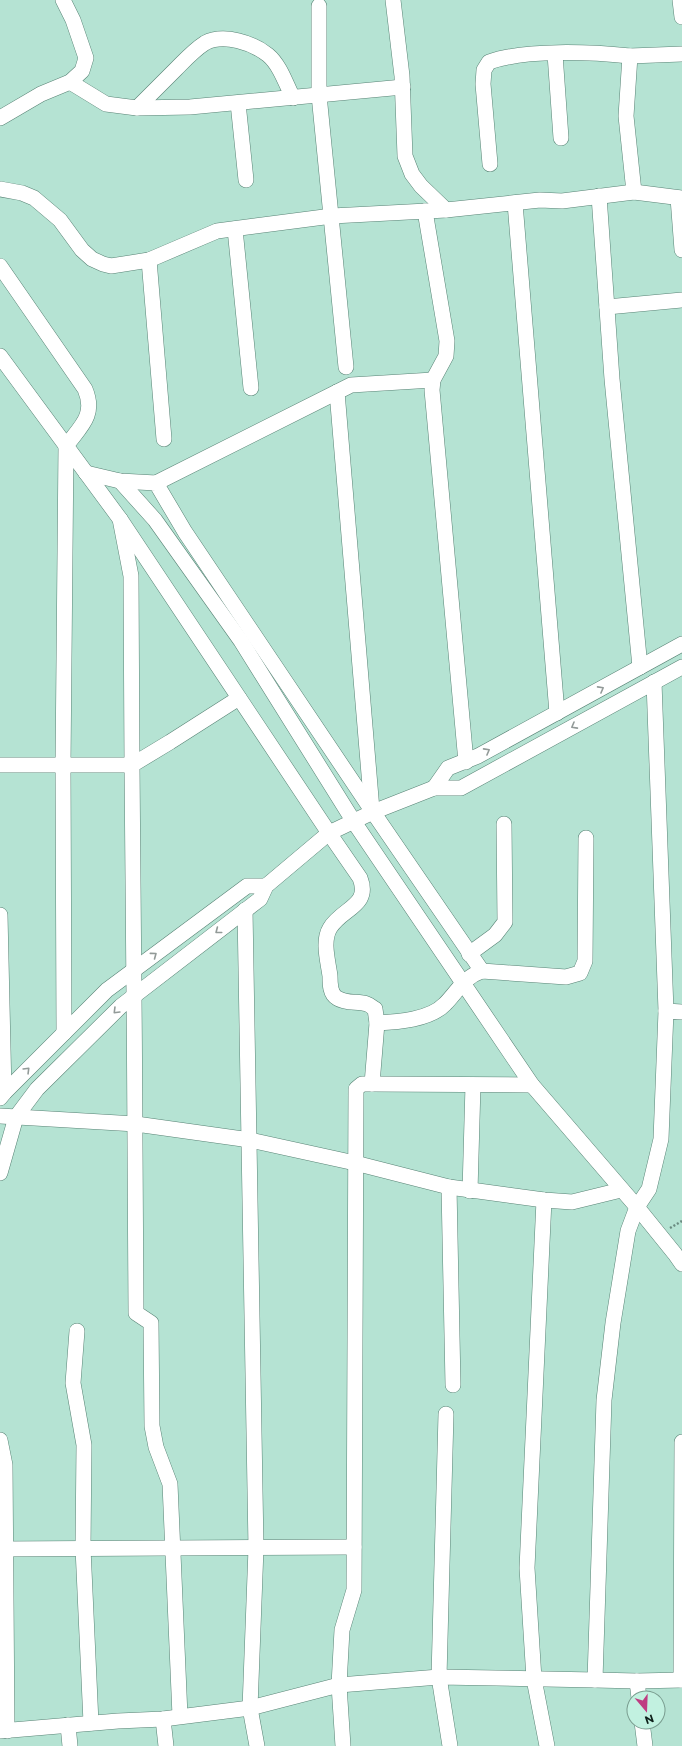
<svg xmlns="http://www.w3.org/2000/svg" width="682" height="1746" viewBox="0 0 682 1746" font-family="Montserrat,sans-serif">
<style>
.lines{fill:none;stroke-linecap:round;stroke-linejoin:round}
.minor-casing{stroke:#588375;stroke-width:16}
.path{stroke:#6a8b80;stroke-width:2.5;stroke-dasharray:2 2;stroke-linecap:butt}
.minor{stroke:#fff;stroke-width:15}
.oneway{stroke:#929a98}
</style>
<rect width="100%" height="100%" fill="#b5e3d3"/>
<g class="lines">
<g class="minor-casing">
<g id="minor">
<path d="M 393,0 L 402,76 L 405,156 L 412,174 L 421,186 L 446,210"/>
<path d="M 680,0 L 682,17"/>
<path d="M 319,6 L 319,95 L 346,367"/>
<path d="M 555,54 L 561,138"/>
<path d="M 70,82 L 106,104 L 137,108 L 190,107 L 403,87"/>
<path d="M 238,103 L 246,180"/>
<path d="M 137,108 C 150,95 163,82 176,69 C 185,60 194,50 205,43 C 224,33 253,43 268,55 C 280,65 286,84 293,98"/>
<path d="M 0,118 L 41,94 L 70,82 L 82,71 L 86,58 L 73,20 L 63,0"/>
<path d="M 490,164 L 483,84 L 484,70 L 489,62 C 526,49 591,52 630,56"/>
<path d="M 0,189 L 22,193 L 34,198 L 60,220 L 82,250 L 92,259 L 103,264 L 111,266 L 149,260 L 217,231 L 332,216 L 446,210 L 540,200 L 562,201 L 634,192 L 682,198"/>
<path d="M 634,192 L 626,116 L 630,56 L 682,54"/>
<path d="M 599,196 L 612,379 L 640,667"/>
<path d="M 678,198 L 682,250"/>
<path d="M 515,203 L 557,713"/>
<path d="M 425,211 L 447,341 L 446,356 L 433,380 L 432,390 L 466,762"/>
<path d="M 235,229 L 251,388"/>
<path d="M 149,260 L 164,439"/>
<path d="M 0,266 L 85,389 C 96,415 81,426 66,446 L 63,765 L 64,1033"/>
<path d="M 607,307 L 682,300"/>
<path d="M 0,356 L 120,519 L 131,576 L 132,765 L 0,765"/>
<path d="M 337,392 L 372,810"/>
<path d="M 86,473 L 120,481 L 156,483 L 185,532 L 373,812 L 482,971"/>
<path d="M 120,481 L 155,520 L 241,641 L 354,822 L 532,1085 L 637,1207 L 675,1254 L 682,1264"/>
<path d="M 156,483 L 351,385 L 433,380"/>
<path d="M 120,519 L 329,833 L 360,878 C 371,906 342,908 330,928 C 322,941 328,961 330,976 C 330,984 330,994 337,998 C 346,1004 358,1001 367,1004 C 370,1005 373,1008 375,1009 L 377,1023 L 372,1084"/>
<path d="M 654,682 L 666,1011"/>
<path d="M 434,788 L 448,768 L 478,756 L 682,644"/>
<path d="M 245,910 L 256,1548 L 250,1708 L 257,1746"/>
<path d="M 0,915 L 4,1093"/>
<path d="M 469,954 L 495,935 L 505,922 L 504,824"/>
<path d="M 682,1012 L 666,1011 L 661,1139 L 649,1189 L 637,1207 L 628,1231 L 613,1323 L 604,1400 L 595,1680 L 637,1681 L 682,1680"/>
<path d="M 377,1023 C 397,1022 430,1020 445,1004 C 457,992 464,977 482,971 L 566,977 L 580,973 L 585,961 L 586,838"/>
<path d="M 0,1098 L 4,1093 L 107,990 L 247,886 L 266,886"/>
<path d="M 0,1116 L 136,1124 L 250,1140 L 355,1163 L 449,1187 L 544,1200 L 572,1202 L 621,1190"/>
<path d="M 0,1173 L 16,1117 L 37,1089 L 121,1006 L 260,899 L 266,886 L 329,833 L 373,812 L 434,788 L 461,788 L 682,667"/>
<path d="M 449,1187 L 453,1385"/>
<path d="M 470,1191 L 473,1085"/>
<path d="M 544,1200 L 527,1568 L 534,1679 L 547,1746"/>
<path d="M 77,1331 L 73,1383 L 84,1445 L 83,1548 L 91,1723"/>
<path d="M 446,1414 L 439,1677 L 450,1746"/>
<path d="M 0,1440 L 5,1465 L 7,1731"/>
<path d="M 0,1549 L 354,1547"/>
<path d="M 681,1680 L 682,1442"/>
<path d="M 637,1681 L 639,1698"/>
<path d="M 180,1716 L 170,1484 L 156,1447 L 152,1426 L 151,1323 L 136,1313 C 136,1130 133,948 132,765 L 170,742 L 239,698"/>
<path d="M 163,1719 L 166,1746"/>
<path d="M 642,1722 L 645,1746"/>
<path d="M 68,1725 L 70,1746"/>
<path d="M 0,1731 L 118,1721 L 163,1719 L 250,1708 L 339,1685 L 439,1677 L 595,1680"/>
<path d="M 343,1746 L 339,1685 L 342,1630 L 354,1590 L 356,1089 L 362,1084 L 372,1084 L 532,1085"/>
</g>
</g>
<path class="path" d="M 670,1228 L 682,1221"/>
<use href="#minor" class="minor"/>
</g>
<defs><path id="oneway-chevron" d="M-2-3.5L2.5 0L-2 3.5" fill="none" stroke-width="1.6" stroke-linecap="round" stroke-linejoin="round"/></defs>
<g class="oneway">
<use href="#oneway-chevron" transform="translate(601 689) rotate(-29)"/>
<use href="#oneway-chevron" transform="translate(574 726) rotate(151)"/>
<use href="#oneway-chevron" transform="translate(487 751) rotate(-29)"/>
<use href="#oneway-chevron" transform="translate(218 931) rotate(142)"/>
<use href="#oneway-chevron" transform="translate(154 955) rotate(-37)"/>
<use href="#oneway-chevron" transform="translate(116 1011) rotate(135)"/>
<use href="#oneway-chevron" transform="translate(27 1070) rotate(-45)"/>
</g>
<g transform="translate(646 1710) rotate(161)"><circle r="19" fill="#c2f1e0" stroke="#7a9d90"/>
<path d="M0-3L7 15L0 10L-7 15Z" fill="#bf3c82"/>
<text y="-6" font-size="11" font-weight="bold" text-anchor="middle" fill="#0d1f19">N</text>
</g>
</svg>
